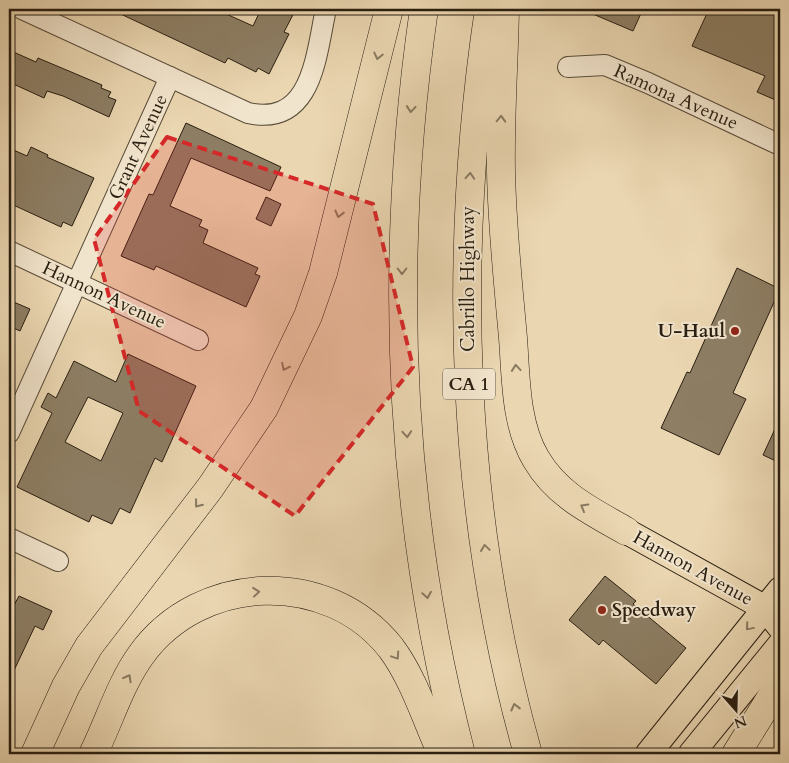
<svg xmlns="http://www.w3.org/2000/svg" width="789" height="763" viewBox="0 0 789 763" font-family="Cardo,serif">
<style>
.building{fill:#8d7e64;stroke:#281e10;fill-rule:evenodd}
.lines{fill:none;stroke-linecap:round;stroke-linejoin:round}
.minor-casing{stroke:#584c38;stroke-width:22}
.major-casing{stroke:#281e10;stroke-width:27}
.highway-casing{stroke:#281e10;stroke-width:29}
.minor{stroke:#f1e4cc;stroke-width:20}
.major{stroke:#ead6b1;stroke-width:25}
.highway{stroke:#ead6b1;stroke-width:28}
.oneway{stroke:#897a60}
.marked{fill:#d62828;fill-opacity:0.2;stroke:#d62828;stroke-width:4;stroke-dasharray:10 6;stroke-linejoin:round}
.poi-dot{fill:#8f2418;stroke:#f1e4cc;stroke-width:2}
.labels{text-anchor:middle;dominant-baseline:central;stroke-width:4;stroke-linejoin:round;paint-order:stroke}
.shield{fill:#f1e4cc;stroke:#645948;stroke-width:1}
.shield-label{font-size:18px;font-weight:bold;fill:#281e10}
.street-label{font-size:19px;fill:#281e10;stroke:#f1e4cc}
.poi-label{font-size:19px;font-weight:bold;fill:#281e10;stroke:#f1e4cc;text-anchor:end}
</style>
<rect width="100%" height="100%" fill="#ead6b1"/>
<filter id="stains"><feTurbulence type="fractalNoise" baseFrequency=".004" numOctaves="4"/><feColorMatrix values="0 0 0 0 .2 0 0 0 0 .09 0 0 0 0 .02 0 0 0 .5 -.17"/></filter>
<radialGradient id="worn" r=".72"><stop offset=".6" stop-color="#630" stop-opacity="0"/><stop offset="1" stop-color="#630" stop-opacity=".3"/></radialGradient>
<g class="building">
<path d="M 110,9 L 215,9 L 253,26 L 261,9 L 296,9 L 284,32 L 289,34 L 269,74 L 258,68 L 256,72 L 228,58 L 225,63 Z"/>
<path d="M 581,9 L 643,9 L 633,31 Z"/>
<path d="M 709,9 L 780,9 L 780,102 L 757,92 L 765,76 L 692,46 Z"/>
<path d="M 9,50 L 36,62 L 38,58 L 102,85 L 101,88 L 111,92 L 108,97 L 116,100 L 109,117 L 63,96 L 47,91 L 44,98 L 9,82 Z"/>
<path d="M 186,123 L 281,167 L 270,191 L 191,158 L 170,206 L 202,220 L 199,226 L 208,230 L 203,243 L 258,268 L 255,274 L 260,276 L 246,307 L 156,266 L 154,270 L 121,256 L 149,194 L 153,195 Z"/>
<path d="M 31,147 L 48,155 L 47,157 L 94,178 L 72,226 L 63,222 L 61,227 L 9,203 L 9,148 L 27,156 Z"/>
<path d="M 266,197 L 281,204 L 271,226 L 256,219 Z"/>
<path d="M 737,268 L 780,289 L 733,393 L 746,399 L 719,455 L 661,428 L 687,372 L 690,373 Z"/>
<path d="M 9,300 L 30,309 L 20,331 L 9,326 Z"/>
<path d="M 128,354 L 196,386 L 162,462 L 155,458 L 130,513 L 120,508 L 112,524 L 92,515 L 89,522 L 17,487 L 52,413 L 41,407 L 48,393 L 56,398 L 74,361 L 116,382 ZM 88,397 L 123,413 L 101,461 L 65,442 Z"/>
<path d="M 780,418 L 780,463 L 763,455 Z"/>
<path d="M 605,576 L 636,601 L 633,604 L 686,648 L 656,684 L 603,640 L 599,645 L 569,620 Z"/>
<path d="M 19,596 L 52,611 L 43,630 L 35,626 L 9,681 L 9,605 L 13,607 Z"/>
</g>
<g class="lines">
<g class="minor-casing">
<g id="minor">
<path d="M 22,9 L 248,113 C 313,127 316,54 326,9"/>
<path d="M 568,67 L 605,65 L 648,83 L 780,145"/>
<path d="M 9,251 L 198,340"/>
<path d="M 9,433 L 170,77"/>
<path d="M 9,538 L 58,561"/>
</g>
</g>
<g class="major-casing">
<g id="major">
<path d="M 626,531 L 765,608 L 780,627"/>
<path d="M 648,754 L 780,590"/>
<path d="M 691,754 L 780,645"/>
</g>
</g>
<g class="highway-casing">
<g id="highway">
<path d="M 424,9 C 388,258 398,510 461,754"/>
<path d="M 489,9 C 452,257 460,512 528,754"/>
<path d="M 505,9 C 504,63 500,117 501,171 C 502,227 508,282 513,338 C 516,377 515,424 536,459 C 557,495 591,511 626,531"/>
<path d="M 35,754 L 66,686 L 89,646 L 210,488 L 264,408 L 308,316 L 323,273 L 389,9"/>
<path d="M 93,754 C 109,722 120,684 141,655 C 200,573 328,568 391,648 C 414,679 426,719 442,754"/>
<path d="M 736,754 L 780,683"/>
</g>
</g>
<use href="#minor" class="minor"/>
<use href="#major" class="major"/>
<use href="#highway" class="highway"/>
</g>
<defs><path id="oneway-chevron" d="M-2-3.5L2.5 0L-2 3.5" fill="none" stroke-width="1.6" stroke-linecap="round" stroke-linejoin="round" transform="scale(1.25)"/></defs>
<g class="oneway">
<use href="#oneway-chevron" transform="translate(378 56) rotate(103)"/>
<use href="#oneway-chevron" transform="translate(411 109) rotate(95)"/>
<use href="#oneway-chevron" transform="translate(501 119) rotate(-88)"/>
<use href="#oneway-chevron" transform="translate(470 176) rotate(-86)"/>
<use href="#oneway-chevron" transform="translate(339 214) rotate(104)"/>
<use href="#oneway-chevron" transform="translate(402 271) rotate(90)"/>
<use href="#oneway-chevron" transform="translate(285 367) rotate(116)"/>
<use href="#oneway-chevron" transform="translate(516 368) rotate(-95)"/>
<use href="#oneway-chevron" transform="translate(407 434) rotate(86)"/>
<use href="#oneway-chevron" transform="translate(198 504) rotate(128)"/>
<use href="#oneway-chevron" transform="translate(584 507) rotate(-150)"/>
<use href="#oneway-chevron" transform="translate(485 548) rotate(-98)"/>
<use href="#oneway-chevron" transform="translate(256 592) rotate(-6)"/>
<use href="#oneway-chevron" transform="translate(427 595) rotate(81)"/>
<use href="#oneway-chevron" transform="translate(749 627) rotate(130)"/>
<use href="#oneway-chevron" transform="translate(396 656) rotate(56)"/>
<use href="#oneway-chevron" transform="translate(128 678) rotate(-61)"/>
<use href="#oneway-chevron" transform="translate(515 707) rotate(-104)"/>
</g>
<path class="marked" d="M 167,137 L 373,204 L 413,367 L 295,516 L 139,411 L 94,239 Z"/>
<g class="poi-dot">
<circle cx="735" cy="331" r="5"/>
<circle cx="602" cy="610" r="5"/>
</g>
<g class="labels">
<rect class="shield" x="443" y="368.5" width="52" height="31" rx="4"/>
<g class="shield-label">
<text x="469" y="384">CA 1</text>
</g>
<g class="street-label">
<text transform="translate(676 97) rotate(24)">Ramona Avenue</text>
<text transform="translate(138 147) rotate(-65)">Grant Avenue</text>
<text transform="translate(468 279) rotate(-90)">Cabrillo Highway</text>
<text transform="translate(104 295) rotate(25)">Hannon Avenue</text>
<text transform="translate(693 568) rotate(29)">Hannon Avenue</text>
</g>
<g class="poi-label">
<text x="725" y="331">U-Haul</text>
<text x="612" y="610" text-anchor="start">Speedway</text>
</g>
</g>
<rect width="789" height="763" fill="none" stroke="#ead6b1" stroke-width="30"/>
<rect x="10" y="10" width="769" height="743" fill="none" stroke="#281e10" stroke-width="2.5"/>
<rect x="15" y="15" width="759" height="733" fill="none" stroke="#281e10"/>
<g transform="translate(736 710) rotate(160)" stroke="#f1e4cc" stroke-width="4" paint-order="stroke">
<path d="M0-4L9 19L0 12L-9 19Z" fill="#281e10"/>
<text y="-8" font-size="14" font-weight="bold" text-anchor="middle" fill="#281e10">N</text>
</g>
<rect width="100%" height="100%" filter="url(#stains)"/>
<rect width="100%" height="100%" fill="url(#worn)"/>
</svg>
